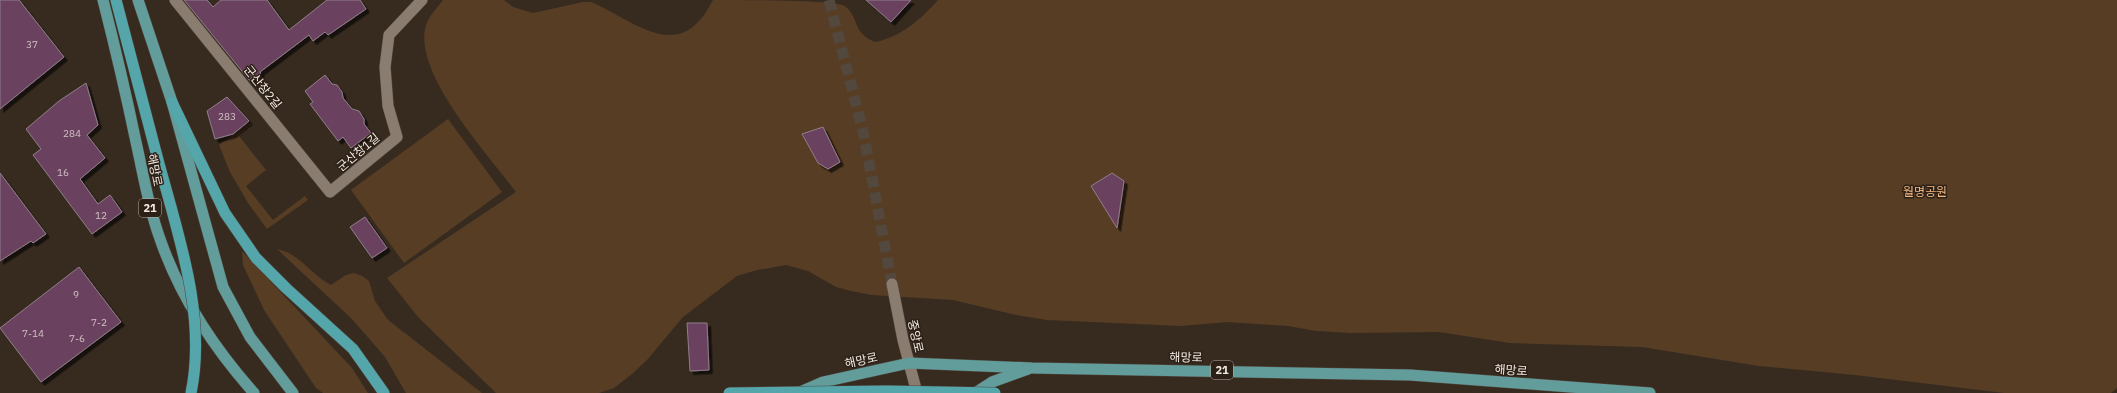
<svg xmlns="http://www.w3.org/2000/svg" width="2117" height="393" viewBox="0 0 2117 393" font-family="'IBM Plex Sans','Noto Sans KR',sans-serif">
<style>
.green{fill:#573d24}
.building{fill:#6b435e;stroke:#8f7e89;filter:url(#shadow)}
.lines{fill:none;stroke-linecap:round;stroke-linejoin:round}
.tertiary-tunnel{stroke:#53483d;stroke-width:11;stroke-dasharray:11 5.5;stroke-linecap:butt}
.minor-casing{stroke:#51473e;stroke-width:12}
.tertiary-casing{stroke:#51473e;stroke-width:12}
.primary-casing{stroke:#51473e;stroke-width:12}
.trunk-casing{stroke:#51473e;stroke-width:12}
.minor{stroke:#8a7c6f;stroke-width:11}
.tertiary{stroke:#8a7c6f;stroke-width:11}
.primary{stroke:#629c9b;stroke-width:11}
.trunk{stroke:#54a6aa;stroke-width:11}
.trunk-bridge-casing{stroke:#51473e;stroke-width:12;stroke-linecap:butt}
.trunk-bridge{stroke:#54a6aa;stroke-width:11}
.labels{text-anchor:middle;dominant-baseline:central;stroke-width:3;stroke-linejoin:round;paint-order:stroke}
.number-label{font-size:10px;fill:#d1c1c2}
.shield{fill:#2d2117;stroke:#b8aea6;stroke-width:1}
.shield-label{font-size:11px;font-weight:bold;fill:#f3ebe4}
.street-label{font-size:12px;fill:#f3ebe4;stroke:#2d2117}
.park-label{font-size:12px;fill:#f0b781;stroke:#2d2117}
</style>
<defs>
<filter id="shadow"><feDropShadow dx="3.5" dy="3.5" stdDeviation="0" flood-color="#0009"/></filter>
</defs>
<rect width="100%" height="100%" fill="#372b20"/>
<g class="green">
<path d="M 443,0 L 504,0 L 513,7 L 533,13 L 583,2 L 591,2 C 622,14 667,55 697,23 C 704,17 708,8 713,0 C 738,0 826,0 843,5 C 860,15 851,34 876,42 C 902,36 920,20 938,0 L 2117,0 L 2117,388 L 2111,393 L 2004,393 L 1855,375 L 1759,366 L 1642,347 L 1510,343 L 1439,332 L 1351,333 L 1316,331 L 1288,326 L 1227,322 L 1181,326 L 1047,320 L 1016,315 L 953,300 L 872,295 L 851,291 L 836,287 L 808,271 L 786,265 L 757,270 L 737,276 L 683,317 L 647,360 L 632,374 L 614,388 L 599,393 L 496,393 L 418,317 L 387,278 L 516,192 C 488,154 412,73 426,25 C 428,17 438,7 443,0 Z"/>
<path d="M 448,119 L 502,192 L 404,263 L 351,190 Z"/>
<path d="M 250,122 L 252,124 L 239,136 L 266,170 L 246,186 L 273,220 L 305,196 L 308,200 L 267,229 L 248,203 L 230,172 L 219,145 Z"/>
<path d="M 277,249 C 301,254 311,275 331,285 L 346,275 L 354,273 L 362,276 L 369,281 L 375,301 L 388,320 L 482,393 L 406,393 L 385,357 L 352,319 Z"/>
<path d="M 242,251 L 352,368 L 368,393 L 323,393 L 316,388 L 264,310 L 243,265 Z"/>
</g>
<g class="building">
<path d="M 0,0 L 19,0 L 64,57 L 0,109 Z"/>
<path d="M 184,0 L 207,0 L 213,7 L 221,0 L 267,0 L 289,30 L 327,0 L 360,0 L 366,9 L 328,35 L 325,32 L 313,41 L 309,35 L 260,72 L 261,73 L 250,81 Z"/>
<path d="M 866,0 L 911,0 L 891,22 Z"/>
<path d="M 325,75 L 332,84 L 337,85 L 342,92 L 343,98 L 352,109 L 359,111 L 364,119 L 364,124 L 371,133 L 351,148 L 343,137 L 338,141 L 310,104 L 313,102 L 305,91 Z"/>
<path d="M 86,83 L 98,125 L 87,135 L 105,158 L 80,179 L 98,204 L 110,195 L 122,212 L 92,234 L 33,155 L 41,149 L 26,129 L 59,101 Z"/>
<path d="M 227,97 L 249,121 L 233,134 L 215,139 L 207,111 Z"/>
<path d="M 823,127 L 840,162 L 828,169 L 818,163 L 802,134 Z"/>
<path d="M 0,173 L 46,234 L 33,243 L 31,241 L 0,261 Z"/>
<path d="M 1112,173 L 1124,181 L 1117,228 L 1091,186 Z"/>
<path d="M 365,217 L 387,248 L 372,258 L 350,227 Z"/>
<path d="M 79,267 L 121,322 L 41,382 L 0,328 Z"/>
<path d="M 687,323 L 707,323 L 709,370 L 690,371 Z"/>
</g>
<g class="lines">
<path class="tertiary-tunnel" d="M 829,0 L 863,131 L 892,284"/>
<g class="minor-casing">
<path id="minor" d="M 175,0 L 330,192 L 397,137 L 388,106 L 385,67 L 389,35 L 422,0"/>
</g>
<g class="tertiary-casing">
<path id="tertiary" d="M 892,284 L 903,340 L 917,393"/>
</g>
<g class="primary-casing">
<g id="primary">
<path d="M 103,0 C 115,47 126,94 136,142 C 143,173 148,205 159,236 C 179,295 213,347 254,393"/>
<path d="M 138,0 L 172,102 L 223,287 L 250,337 L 293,393"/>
<path d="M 800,392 L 823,382 L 909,363 L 1032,368 L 1410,375 L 1650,393"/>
<path d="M 975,393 L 992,382 L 1028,369"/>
</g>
</g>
<g class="trunk-casing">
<g id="trunk">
<path d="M 116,0 L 158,160"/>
<path d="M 172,102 L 225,213 L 256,258 L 286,288 L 353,349 L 384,393"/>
</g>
</g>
<use href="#minor" class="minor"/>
<use href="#tertiary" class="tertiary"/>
<use href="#primary" class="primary"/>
<use href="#trunk" class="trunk"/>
<g class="trunk-bridge-casing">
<g id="trunk-bridge">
<path d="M 158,160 C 178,234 207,316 191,393"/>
<path d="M 729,393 L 887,391 L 995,393"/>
</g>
</g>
<use href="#trunk-bridge" class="trunk-bridge"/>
</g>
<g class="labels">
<g class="number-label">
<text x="32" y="44">37</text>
<text x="227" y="116">283</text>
<text x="72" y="133">284</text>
<text x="63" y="172">16</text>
<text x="101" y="215">12</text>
<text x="76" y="294">9</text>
<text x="99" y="322">7-2</text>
<text x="33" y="333">7-14</text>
<text x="77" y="338">7-6</text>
</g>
<g class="shield">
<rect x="139" y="199" width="22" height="18" rx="3"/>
<rect x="1211" y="361" width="22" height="18" rx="3"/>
</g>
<g class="shield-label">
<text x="150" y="208">21</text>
<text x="1222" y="370">21</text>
</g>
<g class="street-label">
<text transform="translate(263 87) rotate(51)">군산창2길</text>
<text transform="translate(358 152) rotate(-40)">군산창1길</text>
<text transform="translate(155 170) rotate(78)">해망로</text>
<text transform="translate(916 336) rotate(77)">중앙로</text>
<text transform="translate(1186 357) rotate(1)">해망로</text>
<text transform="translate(861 360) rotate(-13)">해망로</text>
<text transform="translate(1511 370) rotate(4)">해망로</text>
</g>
<g class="park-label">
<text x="1925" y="191">월명공원</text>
</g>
</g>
</svg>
